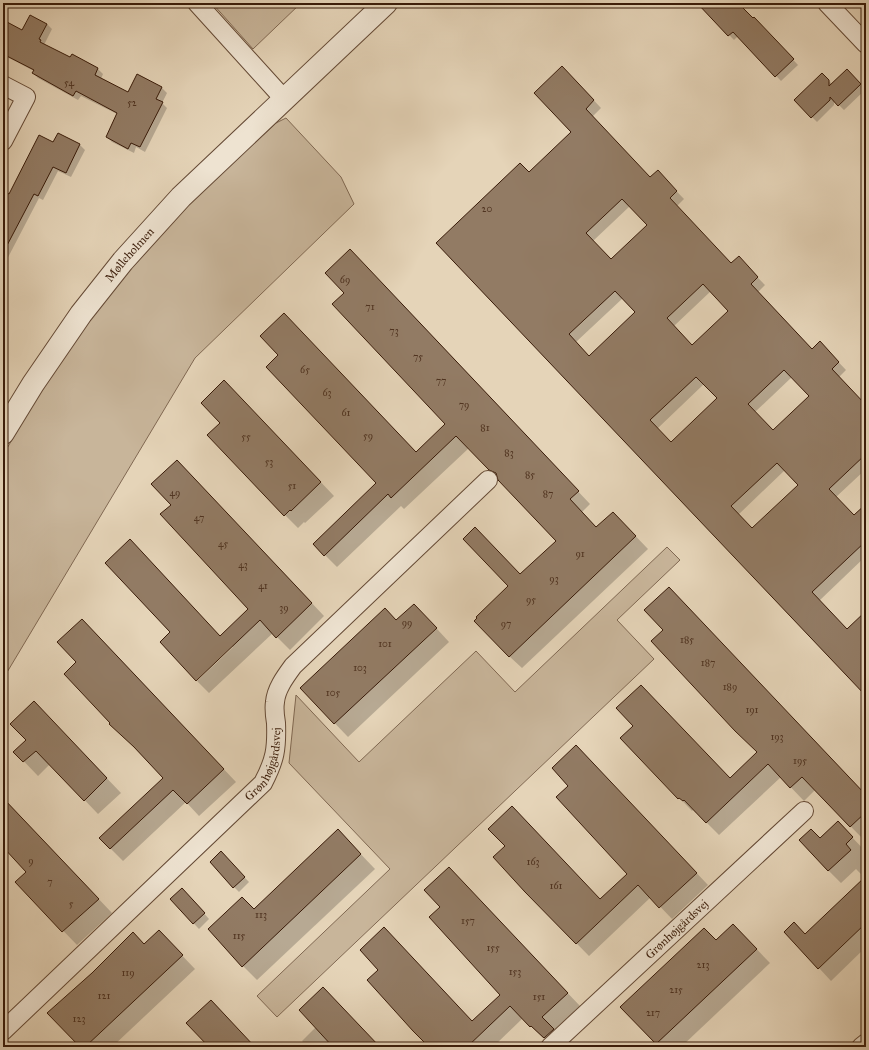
<svg xmlns="http://www.w3.org/2000/svg" width="869" height="1050" viewBox="0 0 869 1050" font-family="'IM FELL Great Primer',serif">
<style>
.green{fill:#c8b59a;stroke:#806852}
.shadow{fill:#0003;fill-rule:evenodd}
.building{fill:#927b64;stroke:#391b09;fill-rule:evenodd}
.lines{fill:none;stroke-linecap:round;stroke-linejoin:round}
.minor-casing{stroke:#644935;stroke-width:20}
.tertiary-casing{stroke:#644935;stroke-width:24}
.minor{stroke:#eee3d1;stroke-width:18}
.tertiary{stroke:#eee3d1;stroke-width:22}
.labels{text-anchor:middle;dominant-baseline:central;stroke-width:3;stroke-linejoin:round;paint-order:stroke}
.number-label{font-size:10px;fill:#4f3320}
.street-label{font-size:12px;fill:#391b09;stroke:#eee3d1}
</style>
<rect width="100%" height="100%" fill="#e5d4b8"/>
<filter id="stains"><feTurbulence type="fractalNoise" baseFrequency=".005" numOctaves="4"/><feColorMatrix values="0 0 0 0 .2 0 0 0 0 .09 0 0 0 0 .02 0 0 0 .5 -.17"/></filter>
<radialGradient id="worn" r=".72"><stop offset=".6" stop-color="#630" stop-opacity="0"/><stop offset="1" stop-color="#630" stop-opacity=".3"/></radialGradient>
<g class="green">
<path d="M 212,3 L 301,3 L 253,49 Z"/>
<path d="M 286,118 L 341,177 L 354,204 L 195,358 L 3,679 L 3,455 L 39,394 L 102,301 L 196,197 L 276,123 Z"/>
<path d="M 667,547 L 680,560 L 617,620 L 654,659 L 277,1017 L 257,996 L 390,869 L 289,763 L 296,695 L 359,762 L 476,651 L 515,692 Z"/>
</g>
<g class="shadow">
<path d="M 698,3 L 737,3 L 753,20 L 759,23 L 798,65 L 781,81 L 738,36 L 734,40 Z"/>
<path d="M 3,21 L 23,32 L 47,24 L 52,29 L 44,45 L 71,59 L 72,56 L 98,69 L 103,74 L 101,79 L 129,93 L 138,75 L 162,88 L 167,93 L 162,103 L 167,108 L 145,152 L 136,147 L 134,153 L 112,142 L 107,137 L 117,114 L 81,96 L 78,100 L 38,78 L 33,73 L 34,71 L 3,55 Z"/>
<path d="M 847,71 L 865,90 L 844,110 L 834,100 L 834,105 L 817,122 L 795,100 L 822,74 L 832,84 Z"/>
<path d="M 570,75 L 601,108 L 592,117 L 651,178 L 658,172 L 684,199 L 676,207 L 732,264 L 739,258 L 765,285 L 758,292 L 812,350 L 827,350 L 846,370 L 839,377 L 866,406 L 866,469 L 836,497 L 854,516 L 866,505 L 866,556 L 819,601 L 847,631 L 866,613 L 866,694 L 437,243 L 529,174 L 572,132 ZM 630,206 L 649,225 L 611,260 L 593,241 ZM 711,291 L 730,311 L 693,346 L 674,326 ZM 623,298 L 636,312 L 589,357 L 576,342 ZM 792,377 L 810,396 L 773,431 L 755,412 ZM 704,384 L 718,398 L 671,443 L 657,429 ZM 785,470 L 799,485 L 752,529 L 738,515 Z"/>
<path d="M 58,134 L 80,145 L 85,150 L 71,177 L 58,171 L 43,200 L 39,198 L 3,267 L 3,192 L 10,196 L 54,143 Z"/>
<path d="M 362,263 L 590,504 L 582,512 L 597,528 L 625,525 L 648,549 L 522,668 L 509,656 L 520,575 L 557,541 L 469,448 L 404,509 L 401,506 L 337,567 L 325,555 L 416,453 L 447,424 L 346,293 Z"/>
<path d="M 238,395 L 334,496 L 305,523 L 304,522 L 298,528 L 285,515 L 221,423 Z"/>
<path d="M 190,474 L 324,616 L 290,650 L 273,633 L 209,693 L 197,681 L 233,647 L 221,637 L 250,609 L 172,505 Z"/>
<path d="M 669,588 L 866,795 L 866,837 L 863,839 L 815,790 L 804,801 L 781,777 L 719,835 L 697,813 L 696,813 L 693,810 L 692,811 L 622,738 L 634,726 L 730,779 L 758,752 L 664,630 Z"/>
<path d="M 427,618 L 449,642 L 348,737 L 301,688 L 396,621 Z"/>
<path d="M 94,632 L 236,782 L 199,816 L 186,802 L 123,861 L 100,838 L 164,778 L 111,724 L 78,662 Z"/>
<path d="M 34,702 L 121,793 L 98,814 L 50,764 L 38,776 L 15,752 L 27,740 Z"/>
<path d="M 588,759 L 708,885 L 672,919 L 651,897 L 589,956 L 525,891 L 601,900 L 629,874 L 570,786 Z"/>
<path d="M 3,798 L 112,913 L 77,945 L 17,883 L 28,872 L 3,846 Z"/>
<path d="M 850,835 L 866,852 L 866,947 L 831,981 L 819,968 L 805,935 L 865,878 L 856,869 L 841,883 L 828,870 L 820,840 Z"/>
<path d="M 352,845 L 375,869 L 257,980 L 243,966 L 254,910 Z"/>
<path d="M 221,853 L 249,882 L 239,892 L 234,887 Z"/>
<path d="M 461,881 L 580,1006 L 554,1030 L 566,1042 L 555,1047 L 544,1037 L 543,1038 L 523,1018 L 493,1047 L 430,1047 L 473,1022 L 502,995 L 441,907 Z"/>
<path d="M 187,894 L 209,919 L 199,929 L 171,899 Z"/>
<path d="M 133,934 L 144,945 L 172,945 L 195,969 L 112,1047 L 81,1047 L 49,1013 Z"/>
<path d="M 747,939 L 770,963 L 681,1047 L 660,1047 L 622,1007 L 716,941 Z"/>
<path d="M 316,1027 L 379,1047 L 308,1047 L 302,1041 Z"/>
<path d="M 206,1042 L 255,1047 L 201,1047 Z"/>
</g>
<g class="building">
<path d="M 697,3 L 738,3 L 753,18 L 754,17 L 794,59 L 775,77 L 733,32 L 728,36 Z"/>
<path d="M 30,15 L 47,24 L 39,39 L 41,40 L 40,42 L 70,57 L 72,54 L 98,68 L 95,75 L 128,92 L 137,74 L 162,87 L 156,99 L 163,102 L 140,147 L 131,143 L 128,149 L 106,137 L 117,113 L 76,91 L 73,96 L 32,73 L 34,70 L 3,54 L 3,31 L 7,22 L 22,30 Z"/>
<path d="M 562,66 L 594,100 L 586,109 L 650,177 L 658,170 L 677,191 L 670,198 L 731,263 L 739,256 L 758,277 L 751,284 L 812,349 L 820,341 L 839,362 L 832,369 L 866,405 L 866,454 L 829,489 L 854,515 L 866,504 L 866,541 L 812,592 L 847,629 L 866,611 L 866,696 L 436,243 L 520,163 L 529,172 L 571,132 L 534,93 ZM 622,199 L 647,225 L 611,259 L 586,233 ZM 703,284 L 728,311 L 692,345 L 667,318 ZM 615,291 L 635,312 L 589,356 L 569,334 ZM 784,370 L 809,396 L 773,430 L 748,404 ZM 696,377 L 717,398 L 671,442 L 650,420 ZM 777,463 L 798,485 L 752,528 L 731,506 Z"/>
<path d="M 847,69 L 861,84 L 838,106 L 830,97 L 830,100 L 811,118 L 794,100 L 822,73 L 829,80 L 829,86 Z"/>
<path d="M 58,133 L 80,144 L 66,173 L 53,167 L 38,196 L 34,194 L 3,253 L 3,191 L 9,194 L 39,135 L 53,142 Z"/>
<path d="M 350,249 L 579,491 L 570,499 L 596,527 L 613,512 L 636,536 L 509,657 L 474,621 L 477,618 L 476,617 L 508,586 L 463,539 L 475,527 L 520,574 L 556,541 L 498,480 L 496,473 L 489,470 L 456,436 L 391,498 L 388,494 L 324,556 L 313,544 L 376,483 L 266,367 L 278,355 L 260,336 L 284,313 L 416,452 L 445,424 L 332,304 L 344,293 L 325,273 Z"/>
<path d="M 224,380 L 321,482 L 291,511 L 290,510 L 284,516 L 207,435 L 220,423 L 201,403 Z"/>
<path d="M 177,460 L 312,603 L 276,638 L 260,620 L 196,681 L 160,642 L 170,632 L 105,563 L 130,539 L 220,636 L 248,609 L 160,514 L 171,505 L 151,484 Z"/>
<path d="M 669,587 L 866,795 L 866,812 L 850,827 L 802,777 L 790,788 L 768,764 L 706,823 L 684,800 L 683,801 L 679,798 L 678,799 L 620,738 L 633,726 L 616,708 L 641,685 L 730,778 L 757,752 L 735,731 L 651,641 L 663,630 L 644,610 Z"/>
<path d="M 414,604 L 437,628 L 334,724 L 300,688 L 385,608 L 396,620 Z"/>
<path d="M 82,619 L 224,769 L 187,804 L 173,790 L 110,849 L 99,838 L 163,778 L 134,747 L 109,724 L 110,723 L 64,674 L 76,662 L 57,642 Z"/>
<path d="M 34,701 L 107,778 L 84,801 L 36,751 L 23,762 L 13,752 L 26,740 L 10,724 Z"/>
<path d="M 576,745 L 697,873 L 659,908 L 638,885 L 576,944 L 525,892 L 493,857 L 505,846 L 488,829 L 512,806 L 600,899 L 627,874 L 556,797 L 568,786 L 552,768 Z"/>
<path d="M 3,798 L 99,899 L 62,932 L 15,882 L 26,872 L 3,847 Z"/>
<path d="M 838,821 L 853,837 L 846,844 L 851,850 L 828,871 L 799,840 L 811,829 L 820,838 Z"/>
<path d="M 338,829 L 361,854 L 242,967 L 208,929 L 242,897 L 254,909 Z"/>
<path d="M 221,851 L 245,877 L 233,888 L 210,862 Z"/>
<path d="M 449,867 L 568,993 L 542,1017 L 554,1029 L 544,1038 L 531,1026 L 530,1027 L 510,1006 L 467,1047 L 429,1047 L 413,1031 L 367,980 L 378,970 L 360,950 L 384,927 L 472,1021 L 500,995 L 429,917 L 440,907 L 424,890 Z"/>
<path d="M 866,876 L 866,923 L 818,969 L 784,932 L 794,922 L 805,934 Z"/>
<path d="M 182,888 L 205,913 L 193,924 L 170,899 Z"/>
<path d="M 733,924 L 757,949 L 656,1044 L 620,1007 L 704,928 L 716,940 Z"/>
<path d="M 159,930 L 183,955 L 85,1047 L 80,1047 L 47,1013 L 92,973 L 133,932 L 144,944 Z"/>
<path d="M 323,987 L 380,1047 L 333,1047 L 299,1010 Z"/>
<path d="M 211,1000 L 255,1047 L 209,1047 L 186,1023 Z"/>
</g>
<g class="lines">
<g class="minor-casing">
<g id="minor">
<path d="M 197,3 L 284,99"/>
<path d="M 827,3 L 866,44"/>
<path d="M 3,85 L 26,97 L 3,141"/>
<path id="s1" d="M 3,1031 L 263,783 C 275,760 277,749 276,723 C 275,717 274,708 275,702 C 276,689 285,677 293,666 L 488,480"/>
<path id="s2" d="M 550,1047 L 804,811"/>
<path d="M 861,1047 L 866,1043"/>
</g>
</g>
<g class="tertiary-casing">
<g id="tertiary">
<path id="s3" d="M 3,433 L 33,384 L 81,314 L 123,261 L 181,197 L 386,3"/>
</g>
</g>
<use href="#minor" class="minor"/>
<use href="#tertiary" class="tertiary"/>
</g>
<g class="labels">
<g class="number-label">
<text x="69" y="83">54</text>
<text x="132" y="103">52</text>
<text x="487" y="209">20</text>
<text x="345" y="280">69</text>
<text x="370" y="307">71</text>
<text x="394" y="331">73</text>
<text x="418" y="357">75</text>
<text x="305" y="370">65</text>
<text x="441" y="381">77</text>
<text x="327" y="393">63</text>
<text x="464" y="405">79</text>
<text x="346" y="413">61</text>
<text x="485" y="428">81</text>
<text x="368" y="436">59</text>
<text x="246" y="437">55</text>
<text x="509" y="453">83</text>
<text x="269" y="462">53</text>
<text x="530" y="475">85</text>
<text x="292" y="486">51</text>
<text x="175" y="493">49</text>
<text x="548" y="494">87</text>
<text x="199" y="518">47</text>
<text x="223" y="544">45</text>
<text x="580" y="554">91</text>
<text x="243" y="565">43</text>
<text x="554" y="579">93</text>
<text x="263" y="586">41</text>
<text x="531" y="600">95</text>
<text x="284" y="608">39</text>
<text x="407" y="623">99</text>
<text x="506" y="624">97</text>
<text x="687" y="640">185</text>
<text x="385" y="644">101</text>
<text x="708" y="663">187</text>
<text x="360" y="668">103</text>
<text x="730" y="687">189</text>
<text x="333" y="693">105</text>
<text x="752" y="710">191</text>
<text x="777" y="737">193</text>
<text x="800" y="761">195</text>
<text x="31" y="861">9</text>
<text x="533" y="862">163</text>
<text x="50" y="882">7</text>
<text x="556" y="886">161</text>
<text x="71" y="904">5</text>
<text x="261" y="915">113</text>
<text x="468" y="921">157</text>
<text x="239" y="936">115</text>
<text x="493" y="948">155</text>
<text x="703" y="965">213</text>
<text x="515" y="972">153</text>
<text x="128" y="973">119</text>
<text x="676" y="990">215</text>
<text x="104" y="996">121</text>
<text x="539" y="997">151</text>
<text x="653" y="1013">217</text>
<text x="79" y="1019">123</text>
</g>
<g class="street-label">
<text stroke="none"><textPath href="#s3" startOffset="219">Mølleholmen</textPath></text>
<text stroke="none"><textPath href="#s1" startOffset="377">Grønhøjgårdsvej</textPath></text>
<text stroke="none"><textPath href="#s2" startOffset="173">Grønhøjgårdsvej</textPath></text>
</g>
</g>
<rect width="869" height="1050" fill="none" stroke="#e5d4b8" stroke-width="16"/>
<rect x="4" y="4" width="861" height="1042" fill="none" stroke="#391b09" stroke-width="2"/>
<rect x="8" y="8" width="853" height="1034" fill="none" stroke="#391b09"/>
<rect width="100%" height="100%" filter="url(#stains)"/>
<rect width="100%" height="100%" fill="url(#worn)"/>
</svg>
